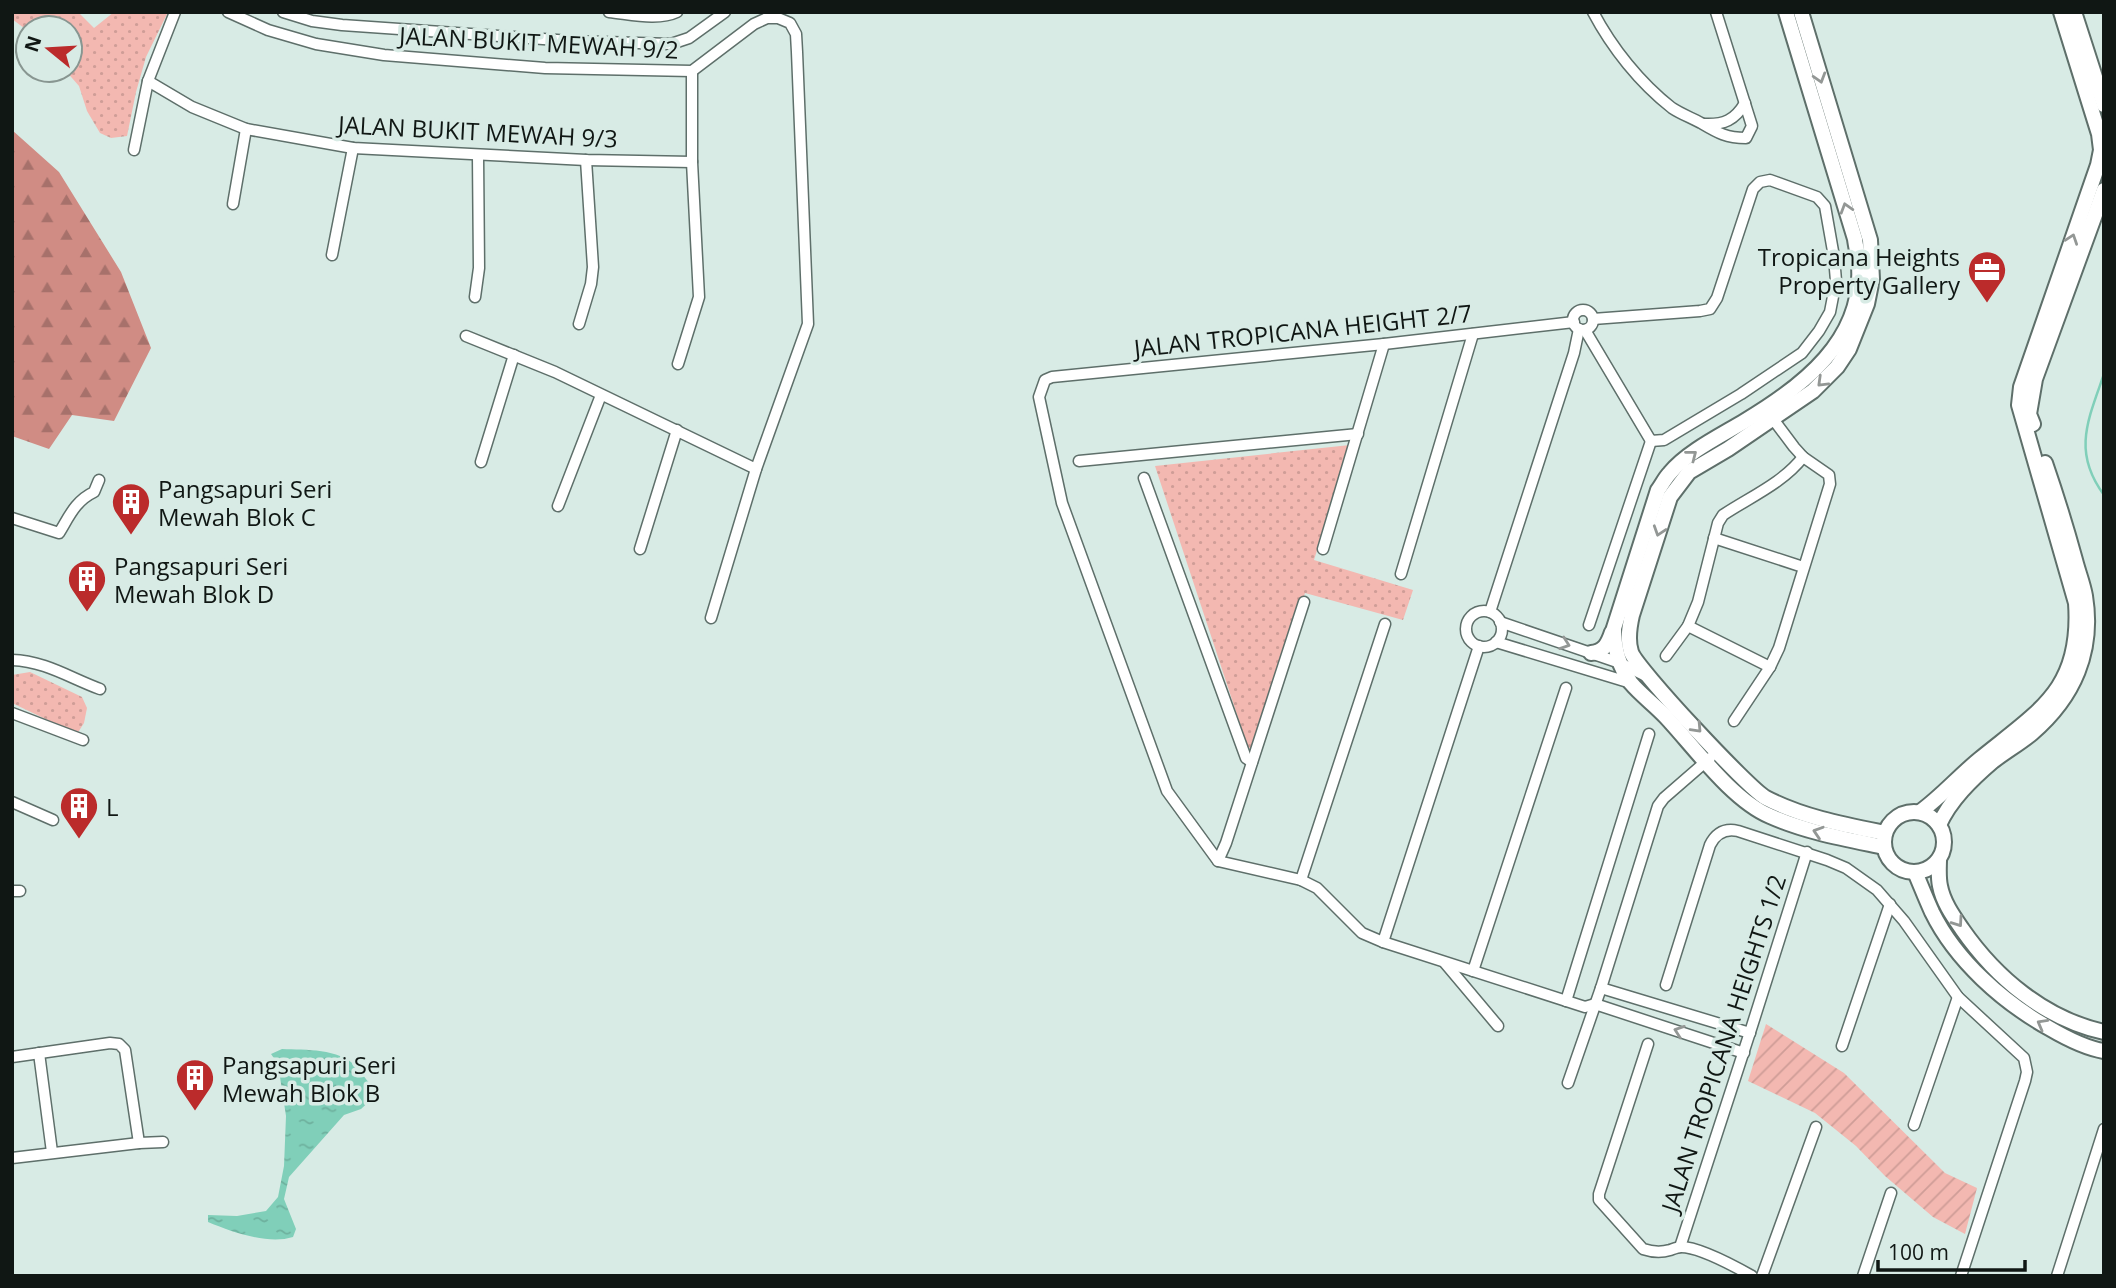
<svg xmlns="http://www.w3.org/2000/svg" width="2116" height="1288" viewBox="0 0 2116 1288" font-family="'Open Sans',sans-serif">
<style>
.forest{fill:url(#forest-firs)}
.park{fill:url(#park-dots)}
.garden{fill:url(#garden-furrows)}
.water{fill:url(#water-ripples)}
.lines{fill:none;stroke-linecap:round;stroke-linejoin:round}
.stream{stroke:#80cfb9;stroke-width:2.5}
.street-casing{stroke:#5e6f6a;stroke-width:13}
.secondary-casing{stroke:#5e6f6a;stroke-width:18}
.street{stroke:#fff;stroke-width:10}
.secondary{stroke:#fff;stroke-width:14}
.oneway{stroke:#939795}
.labels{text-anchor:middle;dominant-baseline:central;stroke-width:7;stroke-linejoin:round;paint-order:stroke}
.street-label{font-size:24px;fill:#101714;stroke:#d8ebe5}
.poi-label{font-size:24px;fill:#101714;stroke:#d8ebe5;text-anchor:start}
</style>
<defs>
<pattern id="forest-firs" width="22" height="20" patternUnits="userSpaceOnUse" patternTransform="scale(1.75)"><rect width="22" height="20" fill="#d08c84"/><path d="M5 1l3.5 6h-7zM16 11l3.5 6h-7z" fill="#a7716b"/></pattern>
<pattern id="park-dots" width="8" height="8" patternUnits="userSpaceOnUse" patternTransform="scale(1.75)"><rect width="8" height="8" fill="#f3b8b1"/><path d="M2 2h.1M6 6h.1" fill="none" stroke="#cf9d97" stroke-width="1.8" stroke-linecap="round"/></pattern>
<pattern id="garden-furrows" width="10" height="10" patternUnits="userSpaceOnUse" patternTransform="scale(1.75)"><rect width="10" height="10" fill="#f3b8b1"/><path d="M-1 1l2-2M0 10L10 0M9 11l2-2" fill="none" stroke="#cf9d97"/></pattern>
<pattern id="water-ripples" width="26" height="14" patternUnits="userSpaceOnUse" patternTransform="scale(1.75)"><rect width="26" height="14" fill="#80cfb9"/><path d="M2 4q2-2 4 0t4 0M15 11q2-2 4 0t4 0" fill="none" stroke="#6eb19e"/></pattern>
</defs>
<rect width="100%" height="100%" fill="#d8ebe5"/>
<path class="forest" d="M 12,130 L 59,172 L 121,272 L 151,348 L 114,421 L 72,415 L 49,449 L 12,436 Z"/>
<g class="park">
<path d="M 12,12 L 78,12 L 94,28 L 114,12 L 168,12 L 146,57 L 136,92 L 127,136 L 111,138 L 100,133 L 87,111 L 79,86 L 65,70 L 70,70 L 70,28 L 28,28 L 28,31 L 12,19 Z"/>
<path d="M 1350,445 L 1314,560 L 1413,590 L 1403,620 L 1305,593 L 1255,748 L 1248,748 L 1155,466 Z"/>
<path d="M 30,672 L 82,697 L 87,708 L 84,723 L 77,734 L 12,703 L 12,675 Z"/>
</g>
<path class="garden" d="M 1766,1024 L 1844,1073 L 1945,1173 L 1977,1188 L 1965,1234 L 1933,1217 L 1885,1176 L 1856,1146 L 1815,1113 L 1748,1081 Z"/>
<path class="water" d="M 282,1049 C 306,1050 338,1048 357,1067 C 364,1075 365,1080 375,1088 L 373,1098 L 361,1109 L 344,1115 L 289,1177 L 284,1199 L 296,1229 L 293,1237 C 268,1245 232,1232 208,1222 L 208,1215 L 237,1216 L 266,1211 L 278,1197 L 284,1166 L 286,1116 L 278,1064 L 271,1054 Z"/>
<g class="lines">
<path class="stream" d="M 2104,374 C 2088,420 2072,452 2104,495"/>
<g class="street-casing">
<g id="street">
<path d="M 228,12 L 268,30 L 316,44 L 384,55 L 545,68 L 692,71 L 754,24 L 767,18 L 778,18 L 790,23 L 796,34 L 797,52 L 808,324 L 756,469 L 711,618"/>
<path d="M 283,12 L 312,21 L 342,25 L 571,41 L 671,44 L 689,38 L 725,12"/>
<path d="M 609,12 C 630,14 658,21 677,12"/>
<path d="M 1593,12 C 1612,48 1640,83 1672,108 C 1681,114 1692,118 1701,123 C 1718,133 1726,138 1746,138 L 1752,126 L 1716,12"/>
<path d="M 148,81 L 192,107 L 246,129 L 353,148 L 586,160 L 692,162"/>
<path d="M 1704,124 C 1724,125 1735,120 1745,103"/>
<path d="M 134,150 L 148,81 L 175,12"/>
<path d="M 233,204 L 246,129"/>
<path d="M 332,255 L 353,148"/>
<path d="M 475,297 L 479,268 L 478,156"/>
<circle cx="1583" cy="320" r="10"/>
<path d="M 1574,322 L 1384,344 L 1052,377 L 1045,380 L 1039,397 L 1062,503 L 1167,791 L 1218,861 L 1301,880 L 1317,888 L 1362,933 L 1383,942 L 1585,1007 L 1595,1004 L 1744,1053"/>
<path d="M 579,324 L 591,284 L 593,267 L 586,160"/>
<path d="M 1585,330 L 1651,441 L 1664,440 L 1741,394 L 1802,353 L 1819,331 L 1830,312 L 1836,281 L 1834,257 L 1825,206 L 1817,197 L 1770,180 L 1760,182 L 1753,189 L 1717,298 L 1710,309 L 1700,311 L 1593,319"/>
<path d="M 466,336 L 555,372 L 756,469"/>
<path d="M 678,364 L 699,297 L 692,162 L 692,71"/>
<path d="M 1079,461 L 1358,434"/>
<path d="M 481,462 L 514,355"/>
<path d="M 1144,478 L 1246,758 L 1252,762"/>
<path d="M 558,506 L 601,395"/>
<path d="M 12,518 L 59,533 C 69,517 75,501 94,492 L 99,480"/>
<path d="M 1714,538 L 1803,567"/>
<path d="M 640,549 L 677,430"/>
<path d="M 1323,549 L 1384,344"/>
<path d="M 1401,574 L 1473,334"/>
<circle cx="1484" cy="629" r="18"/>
<path d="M 1490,612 L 1574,353 L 1579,329"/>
<path d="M 1500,622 L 1620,663 L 1644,675"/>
<path d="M 1589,625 L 1651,441"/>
<path d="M 1688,626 L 1770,667"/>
<path d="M 1496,642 L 1631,683"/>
<path d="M 1666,656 L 1688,626 L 1698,602 L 1718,523 L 1723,515 C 1750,497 1783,483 1803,457"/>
<path d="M 12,660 C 45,661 70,678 100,689"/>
<path d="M 12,713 L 83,740"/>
<path d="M 1734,721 L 1770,667 L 1779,648 L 1830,484 L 1829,475 L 1803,457 L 1794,447 L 1773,419"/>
<path d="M 12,802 L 53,820"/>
<path d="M 1218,861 L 1226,843 L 1304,602"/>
<path d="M 1301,880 L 1385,624"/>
<path d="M 12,891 L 20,891"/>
<path d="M 1383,942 L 1479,646"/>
<path d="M 1445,963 L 1498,1026"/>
<path d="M 1473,971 L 1566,688"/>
<path d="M 1666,985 L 1710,845 C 1716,833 1725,828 1738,831 L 1827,860 L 1846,868 L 1877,890 L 1904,921 L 1958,997 L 2024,1058 L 2027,1072 L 2025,1081 L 1961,1276"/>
<path d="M 1601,988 L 1750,1033"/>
<path d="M 1566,1001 L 1649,734"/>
<path d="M 1648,1044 L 1599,1194 L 1599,1200 L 1643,1249 C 1652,1252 1660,1253 1670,1250 C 1673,1249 1678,1247 1681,1247 C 1699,1247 1736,1267 1752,1276"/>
<path d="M 1842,1046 L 1890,904"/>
<path d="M 39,1053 L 52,1152"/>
<path d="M 12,1057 L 110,1043 L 119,1044 L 125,1050 L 139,1143"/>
<path d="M 1568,1083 L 1601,988 L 1658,806 L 1664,798 L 1710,758"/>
<path d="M 1914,1125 L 1958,997"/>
<path d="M 12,1158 L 139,1143 L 163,1142"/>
<path d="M 1680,1247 L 1752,1026 L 1807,852"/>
<path d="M 1762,1276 L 1816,1127"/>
<path d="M 1863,1276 L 1891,1193"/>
<path d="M 2057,1276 L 2104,1129"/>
</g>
</g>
<g class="secondary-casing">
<g id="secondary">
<path d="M 1786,12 L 1855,239 C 1856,248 1859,257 1859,266 C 1864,340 1802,387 1745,421 C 1722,435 1687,452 1670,473 C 1665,478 1662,485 1658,490 L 1614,628 C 1614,648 1619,667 1631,683 C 1641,695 1655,705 1666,717 C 1695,748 1732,800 1770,816 C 1806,832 1846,839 1884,847"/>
<path d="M 1801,12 L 1870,240 L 1872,279 L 1867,304 L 1849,349 L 1837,367 L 1813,391 L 1728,449 L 1689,472 L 1670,497 L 1632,615 C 1629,628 1627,640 1631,652 C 1636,668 1750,790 1766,798 C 1802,817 1845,825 1885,833"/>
<path d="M 2074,12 L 2104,105"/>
<path d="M 2033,424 L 2029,414 L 2035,379 L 2104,190"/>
<path d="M 1591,653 C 1604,652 1608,644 1612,632"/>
<path d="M 1920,812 C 1942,796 1959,776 1980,759 C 2040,710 2082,689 2076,603 L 2019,405 L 2021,387 L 2098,165 L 2101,150 L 2099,134 L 2061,12"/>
<circle cx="1914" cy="842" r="30"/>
<path d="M 1939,825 C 1950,800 1972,779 1993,761 C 2006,751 2020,743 2032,733 C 2074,697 2094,651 2085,596 C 2083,584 2078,572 2075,560 C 2066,527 2056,495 2045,463"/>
<path d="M 1939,859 C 1939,867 1938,877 1940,886 C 1943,902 1953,916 1962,929 C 1996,978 2045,1019 2104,1032"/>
<path d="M 1915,872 C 1921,886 1926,899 1932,912 C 1956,961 2003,1002 2049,1028 C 2066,1038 2085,1048 2104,1051"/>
</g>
</g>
<use href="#street" class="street"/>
<use href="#secondary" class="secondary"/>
</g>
<defs><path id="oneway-chevron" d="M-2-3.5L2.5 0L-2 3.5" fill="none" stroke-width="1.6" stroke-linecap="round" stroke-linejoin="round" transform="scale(1.75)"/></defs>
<g class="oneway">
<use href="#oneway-chevron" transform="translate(1820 78) rotate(73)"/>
<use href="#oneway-chevron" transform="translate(1846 208) rotate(-107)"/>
<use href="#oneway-chevron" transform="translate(2072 239) rotate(-71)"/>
<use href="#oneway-chevron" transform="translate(1822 382) rotate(136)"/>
<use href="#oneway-chevron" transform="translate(1692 455) rotate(-38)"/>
<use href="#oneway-chevron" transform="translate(1659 531) rotate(108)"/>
<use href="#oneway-chevron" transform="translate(1565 644) rotate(19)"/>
<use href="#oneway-chevron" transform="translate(1697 728) rotate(47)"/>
<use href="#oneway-chevron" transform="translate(1818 832) rotate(-162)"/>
<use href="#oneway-chevron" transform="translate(1958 922) rotate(55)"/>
<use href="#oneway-chevron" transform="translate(2042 1024) rotate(-151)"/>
<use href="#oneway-chevron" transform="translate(1679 1031) rotate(-161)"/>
</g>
<defs>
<g id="office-pin" transform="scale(2.0125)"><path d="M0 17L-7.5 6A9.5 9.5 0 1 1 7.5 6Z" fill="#bb2b2b" stroke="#d8ebe5"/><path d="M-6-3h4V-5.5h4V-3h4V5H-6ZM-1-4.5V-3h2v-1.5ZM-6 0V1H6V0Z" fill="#fff"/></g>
<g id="building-pin" transform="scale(2.0125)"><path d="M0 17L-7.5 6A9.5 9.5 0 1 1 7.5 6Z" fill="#bb2b2b" stroke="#d8ebe5"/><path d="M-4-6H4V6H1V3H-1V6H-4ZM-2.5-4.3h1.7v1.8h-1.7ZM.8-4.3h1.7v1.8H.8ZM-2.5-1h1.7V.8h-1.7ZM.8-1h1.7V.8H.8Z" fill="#fff"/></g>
</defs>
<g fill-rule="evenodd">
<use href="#office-pin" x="1987" y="270"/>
<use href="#building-pin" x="131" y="502"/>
<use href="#building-pin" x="87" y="579"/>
<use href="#building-pin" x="79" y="806"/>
<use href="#building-pin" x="195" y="1078"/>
</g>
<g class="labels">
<g class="street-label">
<text transform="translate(539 42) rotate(3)">JALAN BUKIT MEWAH 9/2</text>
<text transform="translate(478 131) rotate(3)">JALAN BUKIT MEWAH 9/3</text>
<text transform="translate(1303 330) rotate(-6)">JALAN TROPICANA HEIGHT 2/7</text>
<text transform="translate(1723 1043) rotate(-72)">JALAN TROPICANA HEIGHTS 1/2</text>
</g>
<g class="poi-label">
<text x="1960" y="256" text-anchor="end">Tropicana Heights<tspan x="1960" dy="28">Property Gallery</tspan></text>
<text x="158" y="488">Pangsapuri Seri<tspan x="158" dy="28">Mewah Blok C</tspan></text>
<text x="114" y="565">Pangsapuri Seri<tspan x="114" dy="28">Mewah Blok D</tspan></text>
<text x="106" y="806">L</text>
<text x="222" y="1064">Pangsapuri Seri<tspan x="222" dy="28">Mewah Blok B</tspan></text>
</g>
</g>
<rect width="2116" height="1288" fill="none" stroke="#101714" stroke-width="28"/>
<g transform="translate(49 49) rotate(288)"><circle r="33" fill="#d8ebe5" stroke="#889691" stroke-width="2"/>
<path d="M0-5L12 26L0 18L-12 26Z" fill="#bb2b2b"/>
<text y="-10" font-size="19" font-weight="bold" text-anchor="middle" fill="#101714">N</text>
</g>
<path d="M1878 1260v10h147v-10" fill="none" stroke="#101714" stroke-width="3.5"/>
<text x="1888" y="1260" font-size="21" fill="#101714" stroke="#d8ebe5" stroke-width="5" paint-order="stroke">100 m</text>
</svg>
